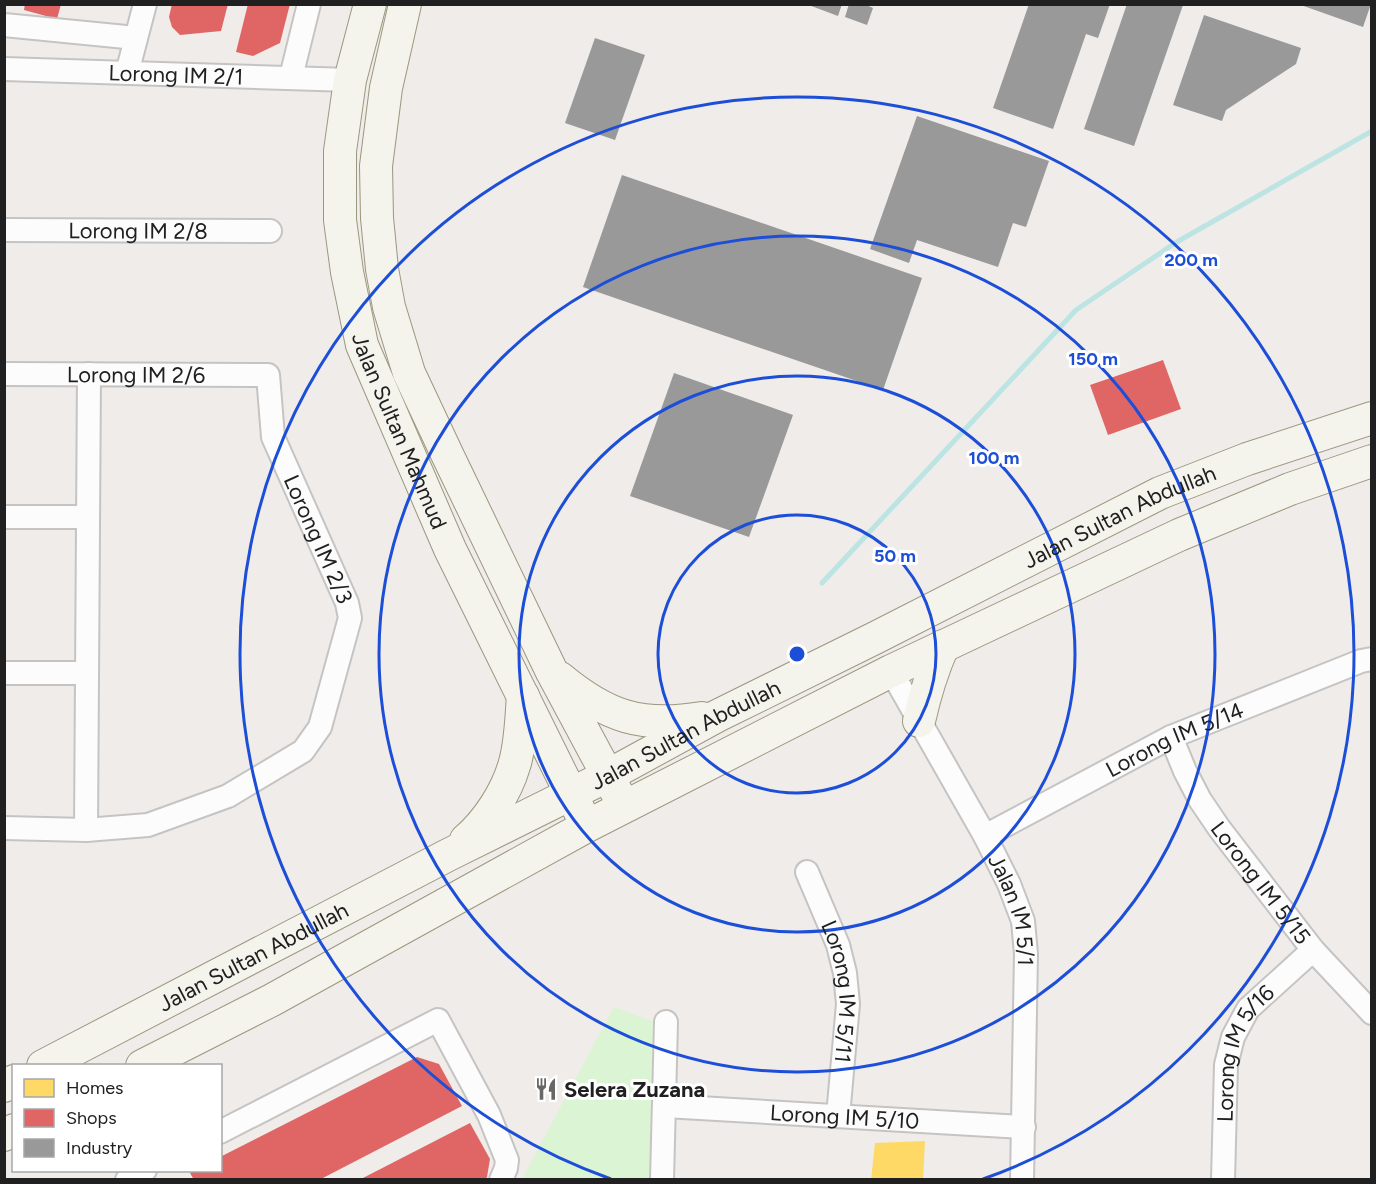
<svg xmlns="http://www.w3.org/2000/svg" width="1376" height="1184" viewBox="0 0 1376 1184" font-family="Figtree,sans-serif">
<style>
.park{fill:#dbf5d4}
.homes{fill:#ffd966}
.shops{fill:#e06666}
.industry{fill:#999}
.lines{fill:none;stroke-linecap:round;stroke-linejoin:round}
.stream{stroke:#bbe4e3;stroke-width:5}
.minor-casing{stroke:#c6c4c3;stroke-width:26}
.secondary-casing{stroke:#9b977f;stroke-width:34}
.minor{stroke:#fdfcfc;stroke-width:22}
.secondary{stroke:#f4f3ec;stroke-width:32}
.ring{fill:none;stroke:#1d4ed8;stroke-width:3}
.labels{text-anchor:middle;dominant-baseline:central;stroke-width:6;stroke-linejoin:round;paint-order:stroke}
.street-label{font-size:22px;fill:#202020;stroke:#fff}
.poi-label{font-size:22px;font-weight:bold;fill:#202020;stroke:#fff;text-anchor:start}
.centre{fill:#1d4ed8;stroke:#fff;stroke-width:3}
.ring-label{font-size:18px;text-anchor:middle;font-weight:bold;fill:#1d4ed8;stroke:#fff;stroke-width:6;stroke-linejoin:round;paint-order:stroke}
</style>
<rect width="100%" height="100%" fill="#efece9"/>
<path class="park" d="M 614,1007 L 654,1022 L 649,1179 L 522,1179 Z"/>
<path class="homes" d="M 925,1141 L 923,1180 L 871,1180 L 875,1143 Z"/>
<g class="shops">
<path d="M 25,4 L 61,4 L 57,19 L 24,10 Z"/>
<path d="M 172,4 L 228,4 L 221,31 L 180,35 L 172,27 L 169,17 Z"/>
<path d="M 248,4 L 290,4 L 280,43 L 253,56 L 236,52 Z"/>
<path d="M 1163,360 L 1181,409 L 1108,435 L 1090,385 Z"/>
<path d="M 417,1057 L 439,1064 L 462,1106 L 319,1180 L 194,1180 L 190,1173 L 195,1170 L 220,1170 L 220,1157 Z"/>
<path d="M 470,1123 L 490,1159 L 487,1177 L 485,1180 L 359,1180 Z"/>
</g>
<g class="industry">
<path d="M 806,4 L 842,4 L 838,16 Z"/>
<path d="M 849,4 L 864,4 L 873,8 L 867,25 L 845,17 Z"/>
<path d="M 1029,4 L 1110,4 L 1098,38 L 1086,34 L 1053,129 L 993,108 Z"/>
<path d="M 1127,4 L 1183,5 L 1134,146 L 1084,129 Z"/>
<path d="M 1298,4 L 1371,4 L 1363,27 Z"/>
<path d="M 1204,15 L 1301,48 L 1296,64 L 1226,110 L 1222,121 L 1173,105 Z"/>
<path d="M 595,38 L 645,55 L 615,140 L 565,123 Z"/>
<path d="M 917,116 L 1049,161 L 1026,227 L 1013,223 L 998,267 L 917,240 L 909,263 L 870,249 Z"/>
<path d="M 622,175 L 922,278 L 883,390 L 583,287 Z"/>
<path d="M 674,373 L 793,415 L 749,537 L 630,496 Z"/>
</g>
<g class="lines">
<path class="stream" d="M 822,583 L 1076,310 L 1175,243 L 1372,131"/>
<g class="minor-casing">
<g id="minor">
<path d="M 4,25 L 136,38"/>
<path id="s1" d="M 4,69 L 350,80"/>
<path d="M 127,73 L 145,4"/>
<path d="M 291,77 L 309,4"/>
<path id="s2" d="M 4,230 L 270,231"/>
<path id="s3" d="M 4,374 L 268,375 L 273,437 L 347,603 L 350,618 L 320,727 L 303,751 L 228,796 L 148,825 L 86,830 L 4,828"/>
<path d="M 4,517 L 88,517"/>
<path id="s4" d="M 891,671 L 985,836 L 1009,884 L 1023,921 L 1026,954 L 1022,1180"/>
<path d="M 4,673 L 87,673"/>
<path id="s5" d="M 1171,737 L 1185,771 L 1200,800 L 1219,828 L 1313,950 L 1372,1013"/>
<path d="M 86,830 L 89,374"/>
<path id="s6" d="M 985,836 L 1171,737 L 1361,661 L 1372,659"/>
<path id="s7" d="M 807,872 L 838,945 L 845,973 L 848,1004 L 838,1116"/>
<path id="s8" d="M 665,1106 L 1024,1127"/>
<path d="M 220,1132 L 438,1020 L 489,1115 L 507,1160 L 506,1168 L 501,1180"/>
<path d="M 127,1180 L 145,1170"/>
<path d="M 662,1180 L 666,1022"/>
<path id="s9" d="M 1223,1180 L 1226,1065 L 1233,1037 L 1248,1009 L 1313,950"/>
</g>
</g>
<g class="secondary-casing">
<g id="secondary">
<path id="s10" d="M 370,4 L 350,80 L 340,151 L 340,220 L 347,272 L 362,345 L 450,549 L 580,812"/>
<path d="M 405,4 L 386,88 L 376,166 L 377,218 L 382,269 L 389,307 L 409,373 L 447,454 L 552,672 L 617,793"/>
<path d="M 560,678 C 607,717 642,728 702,718"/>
<path d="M 919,721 C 925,694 932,671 943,646"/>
<path d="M 466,840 C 487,822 506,793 514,766 C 521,744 521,719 523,696"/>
<path id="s11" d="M 43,1066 L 448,855 L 609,775 L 717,716 L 875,638 L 1160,493 L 1247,459 L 1372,418"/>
<path d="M 142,1066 L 272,1000 L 587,826 L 891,671 L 1179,535 L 1290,489 L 1372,461"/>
<path d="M 4,1086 L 14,1081"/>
<path d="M 4,1135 L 14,1130"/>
</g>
</g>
<use href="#minor" class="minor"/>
<use href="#secondary" class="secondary"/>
</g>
<g class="ring">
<circle cx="797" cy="654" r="139"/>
<circle cx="797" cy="654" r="278"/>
<circle cx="797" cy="654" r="418"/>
<path d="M611 1179A557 557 0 1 1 983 1179"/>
</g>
<defs>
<g id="restaurant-bare" transform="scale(1.8)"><path d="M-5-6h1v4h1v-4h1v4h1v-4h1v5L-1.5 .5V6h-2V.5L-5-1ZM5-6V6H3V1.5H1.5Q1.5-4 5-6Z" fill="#686766" stroke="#fff" stroke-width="2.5" paint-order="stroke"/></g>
</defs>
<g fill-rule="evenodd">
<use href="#restaurant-bare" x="546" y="1089"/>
</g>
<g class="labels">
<g class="street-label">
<text stroke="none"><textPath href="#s1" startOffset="172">Lorong IM 2/1</textPath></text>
<text stroke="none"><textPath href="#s2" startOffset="134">Lorong IM 2/8</textPath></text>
<text stroke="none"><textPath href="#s3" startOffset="132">Lorong IM 2/6</textPath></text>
<text stroke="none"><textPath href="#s10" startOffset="440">Jalan Sultan Mahmud</textPath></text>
<text stroke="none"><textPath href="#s11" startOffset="1209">Jalan Sultan Abdullah</textPath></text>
<text stroke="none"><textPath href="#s3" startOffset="438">Lorong IM 2/3</textPath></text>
<text stroke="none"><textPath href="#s11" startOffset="723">Jalan Sultan Abdullah</textPath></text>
<text stroke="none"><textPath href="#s6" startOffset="213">Lorong IM 5/14</textPath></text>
<text stroke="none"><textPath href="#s5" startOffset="172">Lorong IM 5/15</textPath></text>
<text stroke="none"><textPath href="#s4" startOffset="270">Jalan IM 5/1</textPath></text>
<text stroke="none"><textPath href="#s11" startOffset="237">Jalan Sultan Abdullah</textPath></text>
<text stroke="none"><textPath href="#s7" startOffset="126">Lorong IM 5/11</textPath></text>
<text stroke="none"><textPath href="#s9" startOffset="132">Lorong IM 5/16</textPath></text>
<text stroke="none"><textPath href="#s8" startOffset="180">Lorong IM 5/10</textPath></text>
</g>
<g class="poi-label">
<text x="564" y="1089">Selera Zuzana</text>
</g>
</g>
<circle cx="797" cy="654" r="9" class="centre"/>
<g class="ring-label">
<text x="1191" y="266">200 m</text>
<text x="1093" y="365">150 m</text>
<text x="994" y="464">100 m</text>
<text x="895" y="562">50 m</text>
</g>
<rect width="1376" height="1184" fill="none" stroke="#202020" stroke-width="12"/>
<rect x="12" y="1064" width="210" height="108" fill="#ffffff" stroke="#a6a6a6" stroke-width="1.5"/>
<rect x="24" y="1079" width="30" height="18" fill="#ffd966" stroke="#a6a6a6" stroke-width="1.5"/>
<text x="66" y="1094" font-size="18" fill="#202020">Homes</text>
<rect x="24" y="1109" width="30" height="18" fill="#e06666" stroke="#a6a6a6" stroke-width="1.5"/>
<text x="66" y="1124" font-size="18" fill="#202020">Shops</text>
<rect x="24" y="1139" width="30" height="18" fill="#999999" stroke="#a6a6a6" stroke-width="1.5"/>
<text x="66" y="1154" font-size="18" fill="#202020">Industry</text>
</svg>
